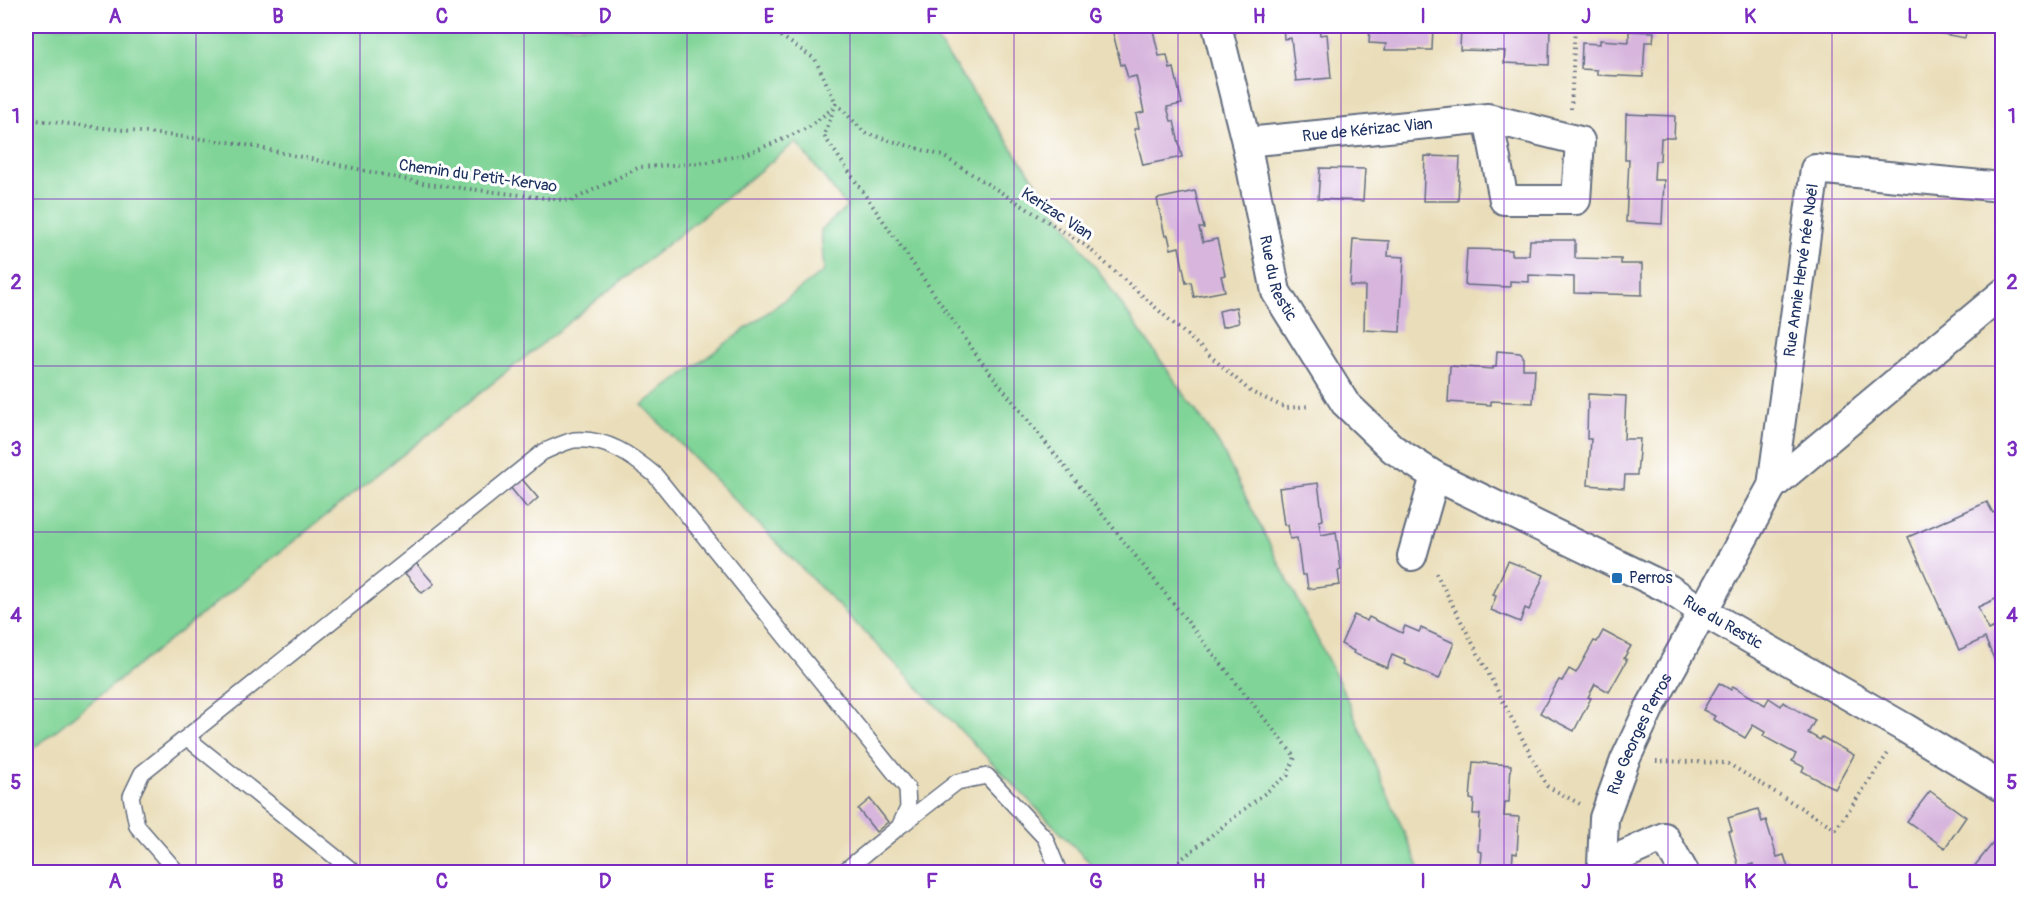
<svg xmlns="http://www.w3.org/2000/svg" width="2028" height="898" viewBox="0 0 2028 898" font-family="Pangolin,sans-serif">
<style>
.green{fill:#80d497;stroke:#4e827a;stroke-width:1.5}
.building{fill:#d7b5dd}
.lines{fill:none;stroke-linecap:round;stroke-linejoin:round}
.service-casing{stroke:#636c7e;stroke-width:18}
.minor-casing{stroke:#636c7e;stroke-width:32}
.path{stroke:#636c7e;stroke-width:4;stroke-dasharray:1.5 4.5;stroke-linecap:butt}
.service{stroke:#fff;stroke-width:15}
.minor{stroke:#fff;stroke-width:28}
.grid{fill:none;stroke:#7b2cbf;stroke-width:1.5;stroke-opacity:0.55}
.poi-dot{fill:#1f6fb2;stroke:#fff;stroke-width:2}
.labels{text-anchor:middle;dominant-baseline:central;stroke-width:6;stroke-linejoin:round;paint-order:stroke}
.street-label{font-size:16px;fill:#1b2f5e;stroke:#fff}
.poi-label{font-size:16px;fill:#1b2f5e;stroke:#fff;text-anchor:start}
.neatline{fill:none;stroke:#7b2cbf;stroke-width:2}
.grid-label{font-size:20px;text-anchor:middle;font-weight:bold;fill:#7b2cbf}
</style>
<rect width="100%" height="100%" fill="#fff"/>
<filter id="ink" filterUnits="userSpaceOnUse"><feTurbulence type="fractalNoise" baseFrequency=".0167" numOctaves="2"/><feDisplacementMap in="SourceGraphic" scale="12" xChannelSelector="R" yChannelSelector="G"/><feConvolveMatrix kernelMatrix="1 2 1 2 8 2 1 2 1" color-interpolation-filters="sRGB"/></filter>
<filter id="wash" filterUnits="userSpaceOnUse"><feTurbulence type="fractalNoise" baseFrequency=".008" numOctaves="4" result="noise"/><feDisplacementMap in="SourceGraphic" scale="24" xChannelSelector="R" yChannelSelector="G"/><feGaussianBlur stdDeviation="1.35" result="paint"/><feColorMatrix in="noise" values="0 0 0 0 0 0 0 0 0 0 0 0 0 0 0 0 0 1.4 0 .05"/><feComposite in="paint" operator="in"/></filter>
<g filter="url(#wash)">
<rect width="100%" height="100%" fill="#eadeba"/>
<path class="green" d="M 26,26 L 927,26 L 1219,444 L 1345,694 L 1421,872 L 1099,872 L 642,405 L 824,271 L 821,230 L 847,207 L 796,142 L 26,754 Z"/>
<g id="blocks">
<g class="building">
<path d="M 1115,26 L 1152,26 L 1159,56 L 1167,55 L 1170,69 L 1174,68 L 1182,104 L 1167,107 L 1171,121 L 1174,121 L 1182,157 L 1143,165 L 1134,129 L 1139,128 L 1136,114 L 1144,112 L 1136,76 L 1128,78 L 1124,64 L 1121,65 L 1112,29 L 1115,28 Z"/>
<path d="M 1283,26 L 1319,26 L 1320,35 L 1327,34 L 1331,78 L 1296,81 L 1291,38 L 1284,39 Z"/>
<path d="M 1370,26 L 1433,26 L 1432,50 L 1385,50 L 1386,44 L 1369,43 Z"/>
<path d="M 1461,26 L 1550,28 L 1549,65 L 1504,63 L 1505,51 L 1460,50 Z"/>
<path d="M 1921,26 L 1967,26 L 1965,38 L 1920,30 Z"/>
<path d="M 1629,31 L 1654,32 L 1653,42 L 1645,42 L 1643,77 L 1597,75 L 1597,70 L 1581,69 L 1582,43 L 1600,44 L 1600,40 L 1629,42 Z"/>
<path d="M 1626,114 L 1675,116 L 1674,138 L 1661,138 L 1660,161 L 1655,161 L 1654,180 L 1664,180 L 1662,224 L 1626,222 L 1629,160 L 1625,160 Z"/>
<path d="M 1425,156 L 1460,157 L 1458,201 L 1423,201 Z"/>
<path d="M 1320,168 L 1365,169 L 1363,201 L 1318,199 Z"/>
<path d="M 1195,191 L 1204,228 L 1199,228 L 1203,242 L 1217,239 L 1225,275 L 1221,276 L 1225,291 L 1194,297 L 1191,282 L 1186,283 L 1179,247 L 1171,249 L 1168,235 L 1165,236 L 1157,199 Z"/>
<path d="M 1353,239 L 1389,241 L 1388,256 L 1404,257 L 1400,332 L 1364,330 L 1365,286 L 1350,286 Z"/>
<path d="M 1530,240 L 1575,240 L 1575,258 L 1621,259 L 1621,264 L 1642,264 L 1642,295 L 1574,293 L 1574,277 L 1529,275 L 1529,282 L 1510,281 L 1510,287 L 1465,285 L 1467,249 L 1512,250 L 1511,255 L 1529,255 Z"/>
<path d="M 1236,307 L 1239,323 L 1222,327 L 1219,311 Z"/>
<path d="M 1497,351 L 1520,353 L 1523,356 L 1523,369 L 1535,369 L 1533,403 L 1491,401 L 1491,405 L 1448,402 L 1450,366 L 1493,369 L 1493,367 L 1496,367 Z"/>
<path d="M 1588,394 L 1626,396 L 1624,439 L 1640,439 L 1637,475 L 1625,475 L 1624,488 L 1588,485 L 1591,439 L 1587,439 Z"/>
<path d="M 521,478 L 538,498 L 527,508 L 510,487 Z"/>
<path d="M 1318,483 L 1323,520 L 1319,521 L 1321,535 L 1336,532 L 1341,570 L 1338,571 L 1340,585 L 1308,589 L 1306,575 L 1302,575 L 1297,538 L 1290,539 L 1288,525 L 1284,525 L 1279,488 Z"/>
<path d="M 1987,502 L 1993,513 L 2002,508 L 2002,596 L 1978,607 L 1988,630 L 2002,624 L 2002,672 L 2000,673 L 1985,638 L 1959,650 L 1908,537 Z"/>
<path d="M 1508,561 L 1544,575 L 1529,610 L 1525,608 L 1520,622 L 1491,610 L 1496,596 L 1493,595 Z"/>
<path d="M 416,563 L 434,584 L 422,593 L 404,572 Z"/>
<path d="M 1354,615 L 1367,621 L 1369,617 L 1402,633 L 1405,626 L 1419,632 L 1421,628 L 1454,643 L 1439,679 L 1405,664 L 1406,661 L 1392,655 L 1387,668 L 1353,653 L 1354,651 L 1341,644 Z"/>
<path d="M 1603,631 L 1631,646 L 1624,658 L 1627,660 L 1609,692 L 1595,684 L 1588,697 L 1591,698 L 1574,731 L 1540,713 L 1559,680 L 1562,681 L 1569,669 L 1576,673 L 1594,641 L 1597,642 Z"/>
<path d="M 1719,683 L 1731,690 L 1733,686 L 1765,705 L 1769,698 L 1781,706 L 1783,702 L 1815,720 L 1808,733 L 1820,740 L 1822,737 L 1854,755 L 1835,789 L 1802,771 L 1804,767 L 1792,761 L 1796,754 L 1763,736 L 1765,732 L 1753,725 L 1745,738 L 1713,719 L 1715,716 L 1703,710 Z"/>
<path d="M 1473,762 L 1511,765 L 1509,802 L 1505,802 L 1504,816 L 1519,817 L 1517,854 L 1513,853 L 1512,869 L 1481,866 L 1482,852 L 1478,851 L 1480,814 L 1473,814 L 1474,800 L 1470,799 Z"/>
<path d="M 1930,791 L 1966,817 L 1945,848 L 1907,821 Z"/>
<path d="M 870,799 L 888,822 L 876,832 L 858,809 Z"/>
<path d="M 1758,809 L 1762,822 L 1766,820 L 1777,857 L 1784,855 L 1788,868 L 1792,867 L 1794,872 L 1756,872 L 1753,864 L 1739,868 L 1729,831 L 1732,831 L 1728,818 Z"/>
<path d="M 1997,838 L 2002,842 L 2002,872 L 1978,872 L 1973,868 Z"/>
</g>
</g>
</g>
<g filter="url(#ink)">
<use href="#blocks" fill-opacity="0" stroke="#636c7e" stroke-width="1.5"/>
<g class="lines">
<g class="service-casing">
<g id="service">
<path d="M 187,738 L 354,872"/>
<path d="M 903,824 L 957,782 L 987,776 L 1045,838 L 1057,867 L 1054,872"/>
<path d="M 177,872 L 137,826 L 131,796 L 142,773 L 543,452 C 553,448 564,442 574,440 C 606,437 632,456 655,475 L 907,788 L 908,808 L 899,827 L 843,872"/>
</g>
</g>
<g class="minor-casing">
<g id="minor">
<path id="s1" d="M 1217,26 L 1246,142 L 1276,292 L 1345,403 L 1393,449 L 1435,476 L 1669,589 L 1702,611 L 1905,728 L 2002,787"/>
<path id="s2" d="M 1246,142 L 1488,118 L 1504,200 L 1576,200 L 1580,141 L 1488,118"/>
<path d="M 1772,486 L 2002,294"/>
<path d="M 1412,556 L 1435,476"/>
<path d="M 1602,865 L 1664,837 L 1684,872"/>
<path id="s3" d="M 1607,872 L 1602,865 L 1604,818 L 1625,760 L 1649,709 L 1772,486 L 1815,169 L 2002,187"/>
</g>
</g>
<g class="path">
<path d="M 766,26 L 815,59 L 836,103 L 865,133 L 943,156 L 1085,245 L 1251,392 L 1286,408 L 1311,406"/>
<path d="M 836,103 L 824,136 L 980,360 L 1295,757 L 1288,775 L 1165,872"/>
<path d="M 1571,109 L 1575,26"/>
<path d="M 26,119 L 237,143 L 427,184 L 571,201 L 640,167 L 704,163 L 742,155 L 774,143 L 809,127 L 833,108"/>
<path d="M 1436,573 L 1547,786 L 1580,804"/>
<path d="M 1656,761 L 1727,763 L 1836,829 L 1889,752"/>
</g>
<use href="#service" class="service"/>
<use href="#minor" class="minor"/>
</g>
</g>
<path class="grid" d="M 196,26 L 196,872M 360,26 L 360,872M 524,26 L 524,872M 687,26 L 687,872M 850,26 L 850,872M 1014,26 L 1014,872M 1178,26 L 1178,872M 1341,26 L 1341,872M 1504,26 L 1504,872M 1668,26 L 1668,872M 1832,26 L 1832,872M 26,199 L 2002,199M 26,366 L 2002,366M 26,532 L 2002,532M 26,699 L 2002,699"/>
<rect class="poi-dot" x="1611" y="572" width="12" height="12" rx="3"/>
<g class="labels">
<g class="street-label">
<text stroke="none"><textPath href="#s2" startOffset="122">Rue de Kérizac Vian</textPath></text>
<text transform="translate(478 176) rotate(8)">Chemin du Petit-Kervao</text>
<text transform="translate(1057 214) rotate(33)">Kerizac Vian</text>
<text stroke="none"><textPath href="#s3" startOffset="646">Rue Annie Hervé née Noël</textPath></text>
<text stroke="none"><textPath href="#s1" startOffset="260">Rue du Restic</textPath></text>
<text stroke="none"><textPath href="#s1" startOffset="843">Rue du Restic</textPath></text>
<text stroke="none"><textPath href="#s3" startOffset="147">Rue Georges Perros</textPath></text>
</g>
<g class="poi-label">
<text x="1629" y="578">Perros</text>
</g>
</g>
<rect width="2028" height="898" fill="none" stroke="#fff" stroke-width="66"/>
<rect x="33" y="33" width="1962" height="832" class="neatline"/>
<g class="grid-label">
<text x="115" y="23">A</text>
<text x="278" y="23">B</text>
<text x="442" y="23">C</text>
<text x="605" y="23">D</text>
<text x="769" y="23">E</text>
<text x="932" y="23">F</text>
<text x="1096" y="23">G</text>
<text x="1259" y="23">H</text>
<text x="1423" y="23">I</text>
<text x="1586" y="23">J</text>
<text x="1750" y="23">K</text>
<text x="1913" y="23">L</text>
<text x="16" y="123">1</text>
<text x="2012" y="123">1</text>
<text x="16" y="289">2</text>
<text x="2012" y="289">2</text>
<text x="16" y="456">3</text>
<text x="2012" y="456">3</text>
<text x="16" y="622">4</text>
<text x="2012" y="622">4</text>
<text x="16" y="789">5</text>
<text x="2012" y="789">5</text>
<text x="115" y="888">A</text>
<text x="278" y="888">B</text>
<text x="442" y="888">C</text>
<text x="605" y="888">D</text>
<text x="769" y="888">E</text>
<text x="932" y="888">F</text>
<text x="1096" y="888">G</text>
<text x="1259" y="888">H</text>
<text x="1423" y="888">I</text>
<text x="1586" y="888">J</text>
<text x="1750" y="888">K</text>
<text x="1913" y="888">L</text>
</g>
</svg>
